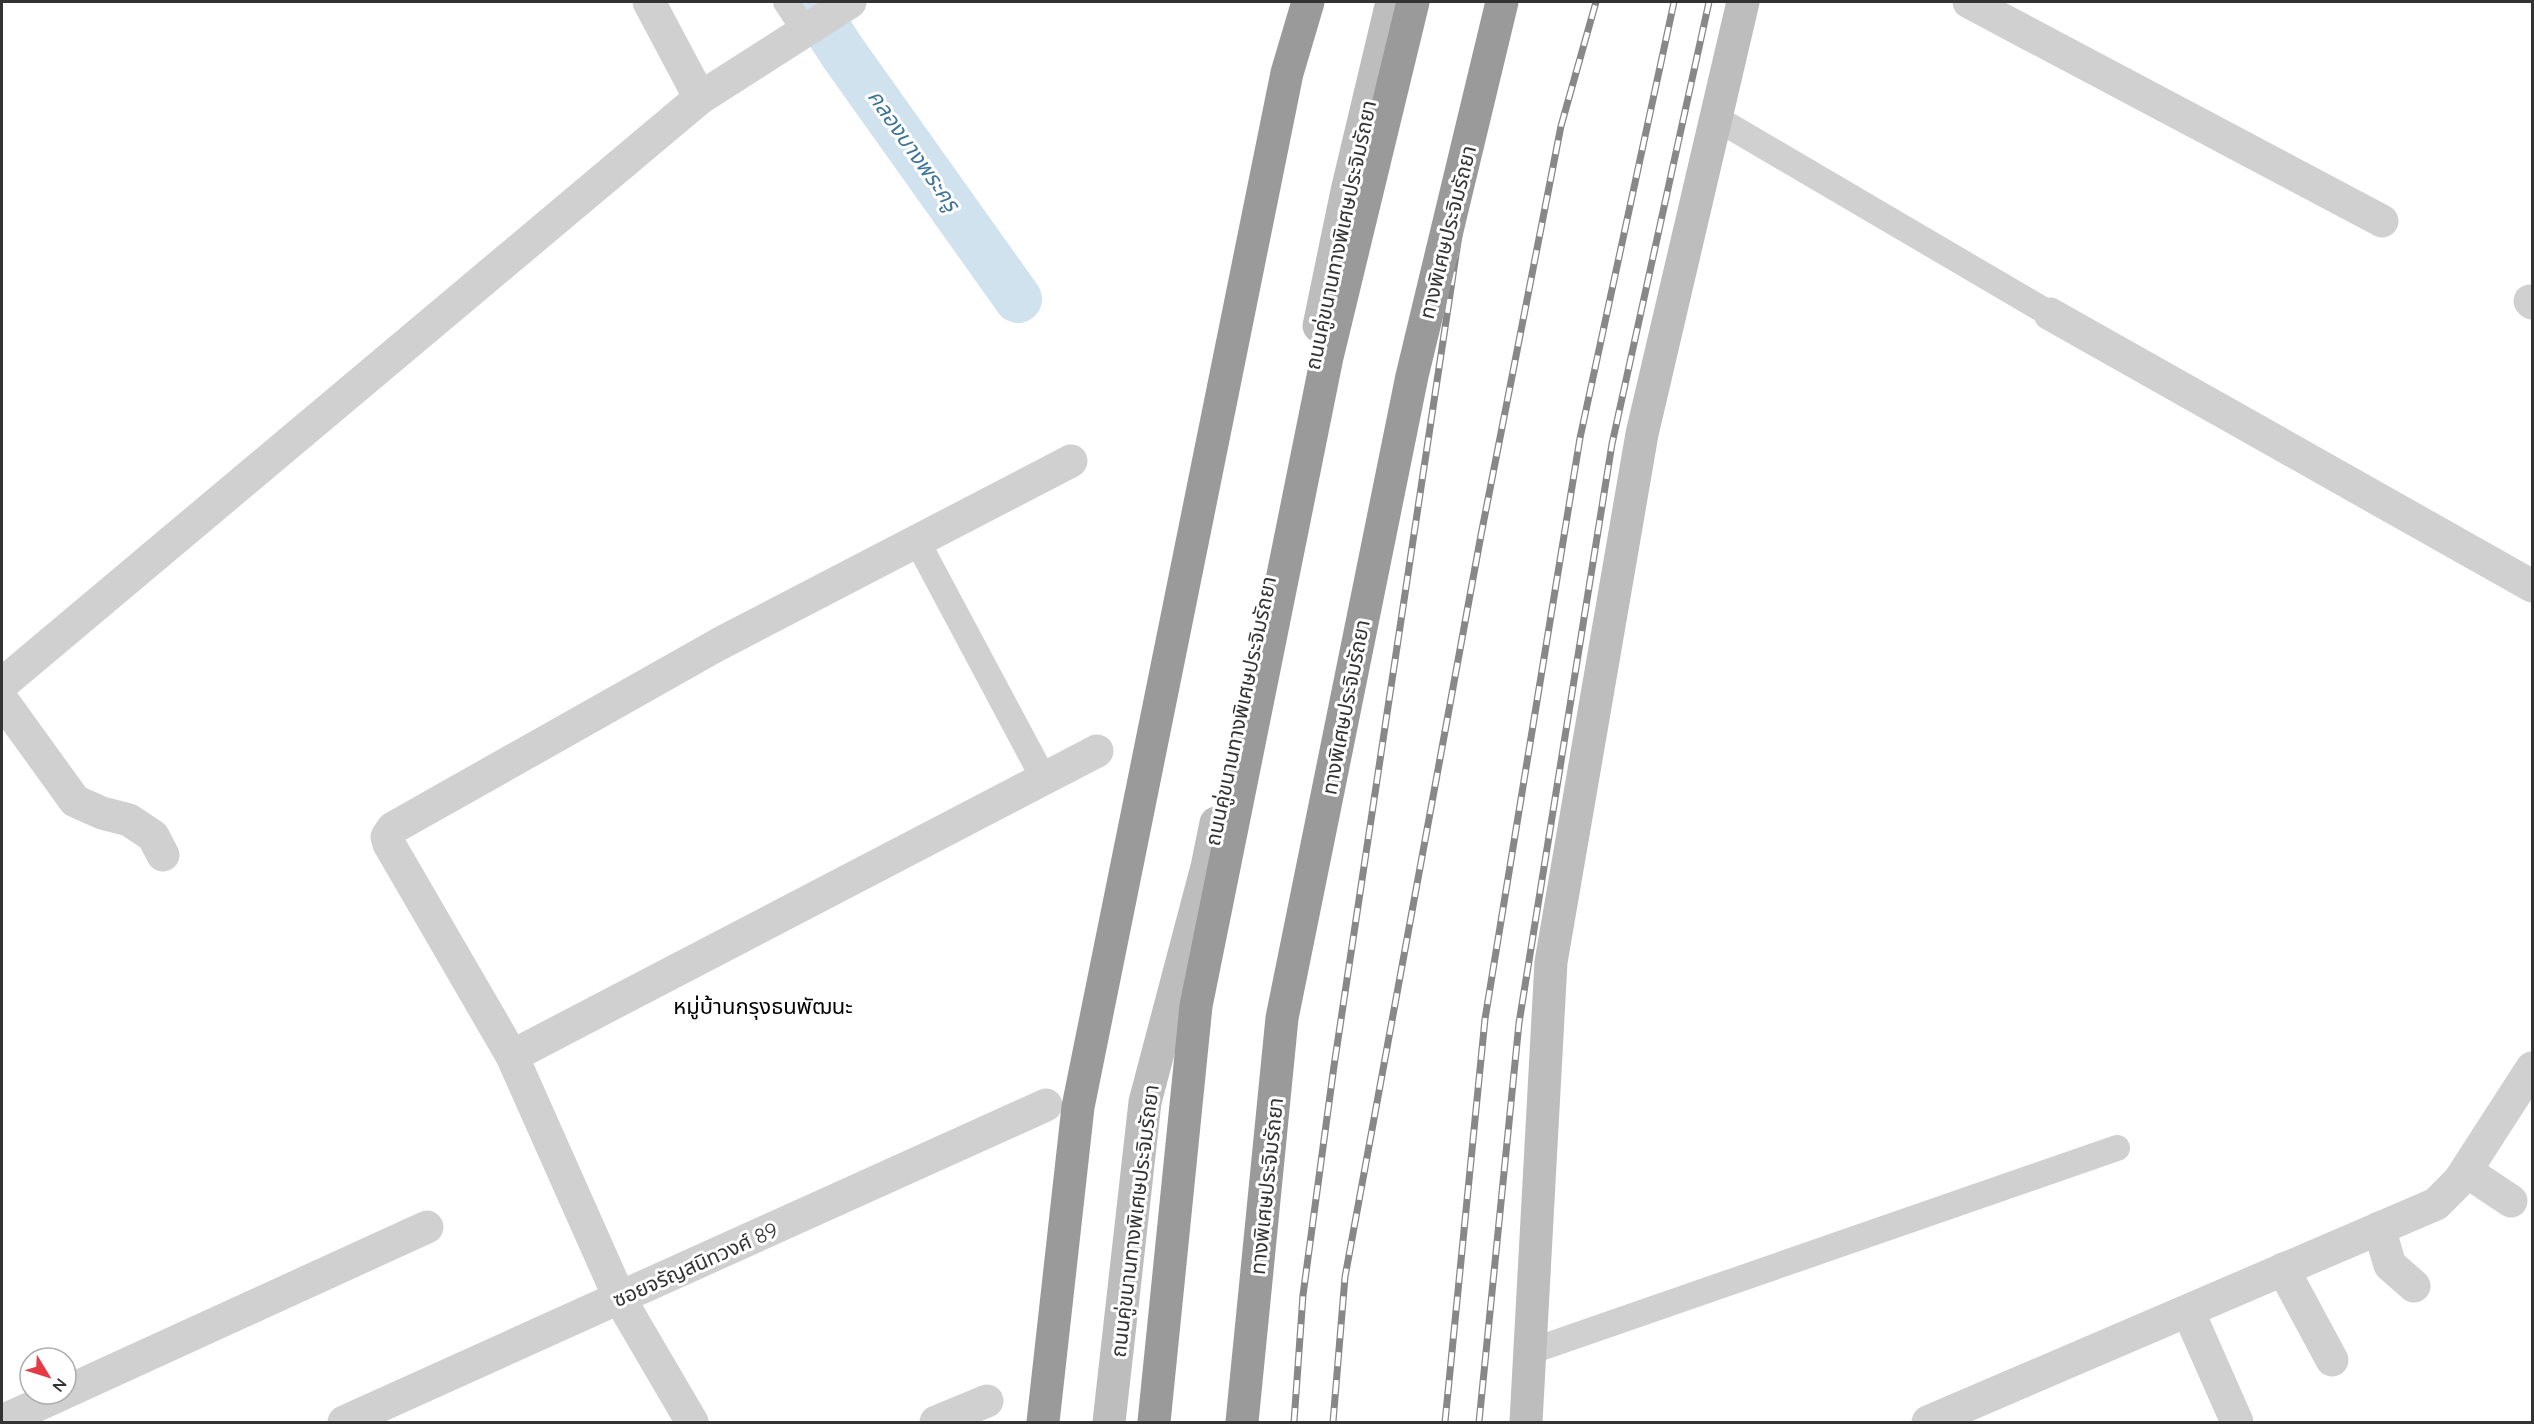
<svg xmlns="http://www.w3.org/2000/svg" width="2534" height="1424" viewBox="0 0 2534 1424" font-family="Quicksand,'Noto Sans Thai',sans-serif">
<style>
.lines{fill:none;stroke-linecap:round;stroke-linejoin:round}
.canal{stroke:#cfe2ee;stroke-width:48}
.lane{stroke:#d0d0d0;stroke-width:26}
.street{stroke:#d0d0d0;stroke-width:33}
.secondary{stroke:#bdbdbd;stroke-width:33}
.highway{stroke:#9a9a9a;stroke-width:33}
.rail-casing{stroke:#888;stroke-width:7}
.rail{stroke:#fff;stroke-width:4.5;stroke-dasharray:14;stroke-linecap:butt}
.highway-bridge{stroke:#9a9a9a;stroke-width:33}
.labels{text-anchor:middle;dominant-baseline:central;stroke-width:6;stroke-linejoin:round;paint-order:stroke}
.street-label{font-size:21px;fill:#333;stroke:#fff}
.water-label{font-size:22px;font-style:italic;fill:#3f7597;stroke:#fff}
.neighbourhood-label{font-size:22px;fill:#000;stroke:#fff}
</style>
<rect width="100%" height="100%" fill="#fff"/>
<g class="lines">
<path class="canal" d="M 810,2 L 843,53 L 1018,299"/>
<g class="lane">
<path d="M 786,2 L 805,31"/>
<path d="M 1716,118 L 2050,314"/>
<path d="M 917,541 L 1044,779"/>
<path d="M 1529,1352 L 2117,1148"/>
</g>
<g class="street">
<path d="M 649,2 L 700,98"/>
<path d="M 1969,2 L 2382,221"/>
<path d="M 2530,301 L 2532,303"/>
<path d="M 2050,314 L 2532,586"/>
<path d="M 2,684 L 700,98 L 850,2"/>
<path d="M 2,700 L 75,801 L 102,813 L 129,820 L 153,836 L 163,855"/>
<path d="M 512,1056 L 1097,751"/>
<path d="M 2466,1171 L 2511,1201"/>
<path d="M 2379,1228 L 2390,1265 L 2414,1286"/>
<path d="M 2283,1269 L 2332,1360"/>
<path d="M 2188,1311 L 2237,1422"/>
<path d="M 66,1392 L 427,1227"/>
<path d="M 2,1421 L 62,1394"/>
<path d="M 344,1422 L 1046,1105"/>
<path d="M 692,1422 L 620,1299 L 512,1056 L 389,844 L 387,837 L 393,828 L 719,644 L 1071,461"/>
<path d="M 936,1422 L 987,1401"/>
<path d="M 1928,1422 L 2436,1204 L 2459,1181 L 2532,1068"/>
</g>
<g class="secondary">
<path d="M 1319,326 L 1347,191 L 1392,2"/>
<path d="M 1109,1422 L 1145,1102 L 1207,867 L 1216,823"/>
<path d="M 1526,1422 L 1551,962 L 1642,434 L 1743,2"/>
</g>
<g class="highway">
<path d="M 1043,1422 L 1078,1107 L 1287,73 L 1308,2"/>
<path d="M 1154,1422 L 1196,1006 L 1327,357 L 1413,2"/>
</g>
<g class="rail-casing">
<g id="rail">
<path d="M 1294,1422 L 1303,1295 L 1334,1066 L 1482,82 L 1508,2"/>
<path d="M 1333,1422 L 1345,1277 L 1481,535 L 1561,126 L 1596,2"/>
<path d="M 1445,1422 L 1485,1019 L 1580,438 L 1674,2"/>
<path d="M 1479,1422 L 1519,1023 L 1612,444 L 1709,2"/>
</g>
</g>
<use href="#rail" class="rail"/>
<path class="highway-bridge" d="M 1242,1422 L 1282,1018 L 1412,376 L 1502,2"/>
</g>
<g class="labels">
<g class="street-label">
<text transform="translate(1447 232) rotate(-76)">ทางพิเศษประจิมรัถยา</text>
<text transform="translate(1340 235) rotate(-78)">ถนนคู่ขนานทางพิเศษประจิมรัถยา</text>
<text transform="translate(1345 707) rotate(-79)">ทางพิเศษประจิมรัถยา</text>
<text transform="translate(1240 711) rotate(-78)">ถนนคู่ขนานทางพิเศษประจิมรัถยา</text>
<text transform="translate(1266 1186) rotate(-84)">ทางพิเศษประจิมรัถยา</text>
<text transform="translate(1134 1221) rotate(-83)">ถนนคู่ขนานทางพิเศษประจิมรัถยา</text>
<text transform="translate(695 1264) rotate(-24)">ซอยจรัญสนิทวงศ์ 89</text>
</g>
<g class="water-label">
<text transform="translate(914 150) rotate(55)">คลองบางพระครู</text>
</g>
<g class="neighbourhood-label">
<text x="763" y="1006">หมู่บ้านกรุงธนพัฒนะ</text>
</g>
</g>
<rect width="2534" height="1424" fill="none" stroke="#333333" stroke-width="6"/>
<g transform="translate(48 1376) rotate(128)"><circle r="28" fill="#ffffff" stroke="#adadad" stroke-width="1.5"/>
<path d="M0-4.5L10 22L0 15L-10 22Z" fill="#e63946"/>
<text y="-9" font-size="16" font-weight="bold" text-anchor="middle" fill="#333333">N</text>
</g>
</svg>
